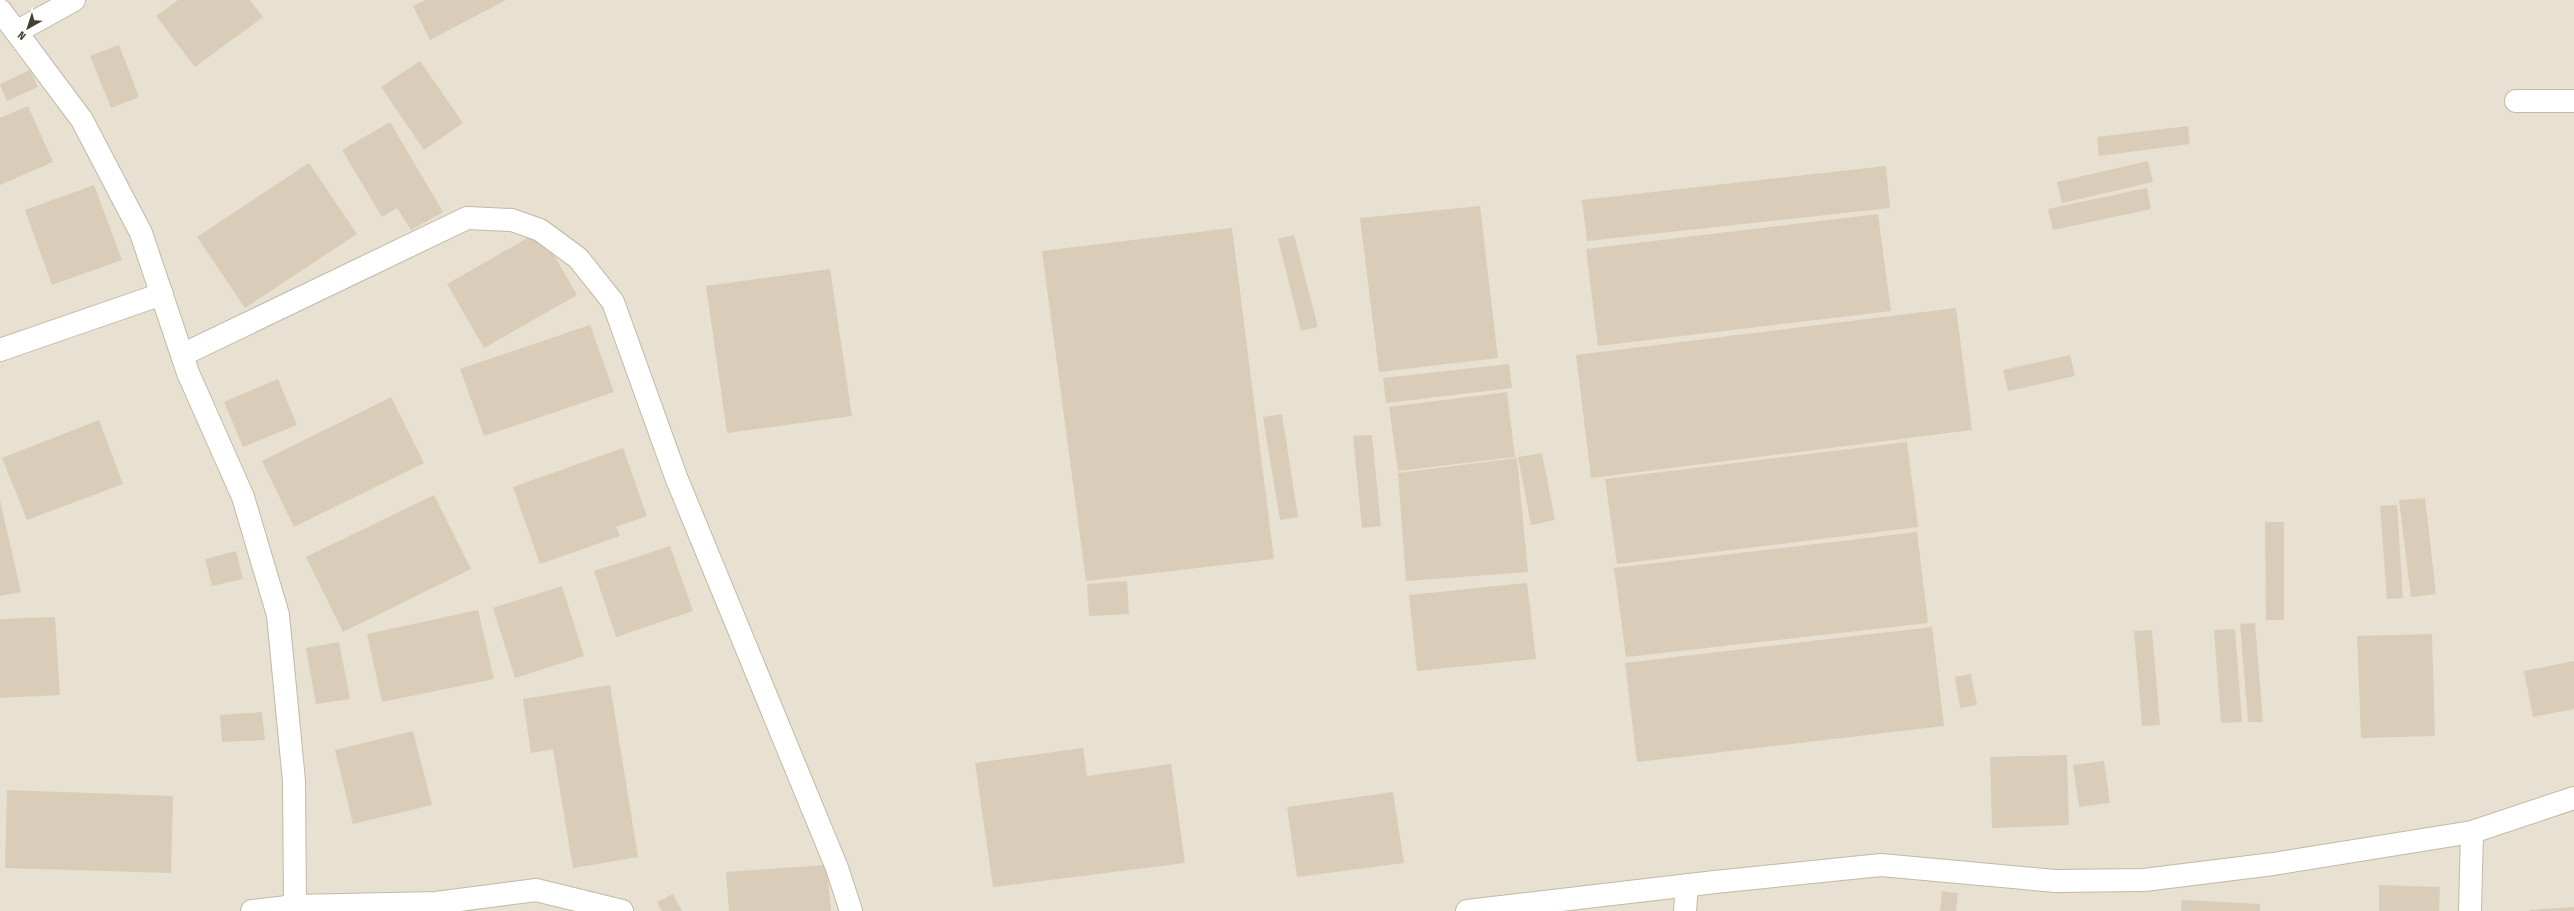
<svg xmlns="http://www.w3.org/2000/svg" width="2574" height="911" viewBox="0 0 2574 911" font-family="'Fira Sans Condensed',sans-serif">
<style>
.residential{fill:#e8e0d0}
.building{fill:#d9cdb9}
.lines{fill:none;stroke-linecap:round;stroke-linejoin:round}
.minor-casing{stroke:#c2b9a7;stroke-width:24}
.minor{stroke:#fff;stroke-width:22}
</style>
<rect width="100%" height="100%" fill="#f3eee2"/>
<rect class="residential" x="0" y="0" width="2574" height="911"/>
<g class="building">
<path d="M 178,0 L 250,0 L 263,17 L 195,67 L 156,16 Z"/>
<path d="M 425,0 L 506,0 L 430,40 L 413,6 Z"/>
<path d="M 119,45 L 139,97 L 111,108 L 90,56 Z"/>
<path d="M 420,61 L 463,123 L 424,150 L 381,87 Z"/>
<path d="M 30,70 L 38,87 L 7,101 L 0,84 Z"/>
<path d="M 28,106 L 53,162 L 0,185 L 0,118 Z"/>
<path d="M 390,122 L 443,212 L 411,230 L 397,208 L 382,217 L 342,150 Z"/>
<path d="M 2188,126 L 2190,144 L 2099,156 L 2097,137 Z"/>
<path d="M 2148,161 L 2153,182 L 2062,203 L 2057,182 Z"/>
<path d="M 309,163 L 357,234 L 245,308 L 197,237 Z"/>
<path d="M 1886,166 L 1890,208 L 1587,241 L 1582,200 Z"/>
<path d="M 94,185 L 122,260 L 52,285 L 25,210 Z"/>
<path d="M 2147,188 L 2151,209 L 2053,230 L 2048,209 Z"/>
<path d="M 1480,206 L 1498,358 L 1379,372 L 1360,218 Z"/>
<path d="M 1878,214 L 1891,311 L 1598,346 L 1586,249 Z"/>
<path d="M 1232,228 L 1274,559 L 1086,581 L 1042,251 Z"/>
<path d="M 540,231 L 577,295 L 484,348 L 447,284 Z"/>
<path d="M 1294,235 L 1318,327 L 1301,331 L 1278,239 Z"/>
<path d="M 830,269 L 852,416 L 727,433 L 706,286 Z"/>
<path d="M 1956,308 L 1972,430 L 1591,478 L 1576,355 Z"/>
<path d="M 590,325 L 614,392 L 484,436 L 460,369 Z"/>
<path d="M 2070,355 L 2075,376 L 2008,391 L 2003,370 Z"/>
<path d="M 1509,364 L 1512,388 L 1386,403 L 1383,378 Z"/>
<path d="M 278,379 L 297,425 L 243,447 L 224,402 Z"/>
<path d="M 1507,392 L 1515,457 L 1398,471 L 1389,407 Z"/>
<path d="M 391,397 L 424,463 L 294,527 L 262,461 Z"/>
<path d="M 1282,414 L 1298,517 L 1280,520 L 1263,417 Z"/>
<path d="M 99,420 L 123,484 L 27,520 L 2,458 Z"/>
<path d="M 1372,435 L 1381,526 L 1362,528 L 1353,436 Z"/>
<path d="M 1907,442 L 1918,527 L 1617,564 L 1605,479 Z"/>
<path d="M 623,448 L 647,516 L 616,527 L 620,536 L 540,564 L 513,487 Z"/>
<path d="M 1542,453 L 1555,520 L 1531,525 L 1518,457 Z"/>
<path d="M 1517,458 L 1528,572 L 1406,581 L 1398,473 Z"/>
<path d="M 434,495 L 471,569 L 343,632 L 306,557 Z"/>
<path d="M 2425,498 L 2436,594 L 2411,597 L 2399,500 Z"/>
<path d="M 0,500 L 21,592 L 0,596 Z"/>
<path d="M 2397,505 L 2403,598 L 2387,599 L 2380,506 Z"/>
<path d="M 2265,522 L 2284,522 L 2284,620 L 2266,620 Z"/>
<path d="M 1917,532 L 1928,623 L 1626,657 L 1614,568 Z"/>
<path d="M 670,546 L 693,611 L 616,637 L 594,571 Z"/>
<path d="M 236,551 L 243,579 L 212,586 L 205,559 Z"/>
<path d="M 1127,581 L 1129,614 L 1089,616 L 1087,584 Z"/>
<path d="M 1527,583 L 1536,659 L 1417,671 L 1409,595 Z"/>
<path d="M 562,586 L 584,656 L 515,678 L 493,608 Z"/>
<path d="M 478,610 L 494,679 L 382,702 L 367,634 Z"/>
<path d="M 55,617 L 60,695 L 0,698 L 0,619 Z"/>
<path d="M 2255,623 L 2263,722 L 2248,722 L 2240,624 Z"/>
<path d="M 1932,627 L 1944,726 L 1637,762 L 1625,663 Z"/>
<path d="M 2235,629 L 2242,722 L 2221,723 L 2214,630 Z"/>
<path d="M 2152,630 L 2160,725 L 2142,726 L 2134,631 Z"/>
<path d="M 2432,634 L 2435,736 L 2361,738 L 2357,636 Z"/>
<path d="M 339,642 L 350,699 L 316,704 L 306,648 Z"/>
<path d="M 2574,661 L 2574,709 L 2533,717 L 2524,671 Z"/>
<path d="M 1971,674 L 1977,705 L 1960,708 L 1955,677 Z"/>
<path d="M 610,685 L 638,857 L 573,868 L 553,749 L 531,753 L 523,699 Z"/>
<path d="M 262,712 L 265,740 L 222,742 L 220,715 Z"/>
<path d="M 413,731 L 432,805 L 353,824 L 335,750 Z"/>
<path d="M 1083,748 L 1087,776 L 1171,764 L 1185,863 L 993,887 L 975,763 Z"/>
<path d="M 2067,755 L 2069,825 L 1992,828 L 1990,757 Z"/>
<path d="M 2104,761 L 2110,803 L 2079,807 L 2073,765 Z"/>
<path d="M 7,790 L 173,796 L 171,873 L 5,868 Z"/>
<path d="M 1393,792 L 1404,863 L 1297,877 L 1287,807 Z"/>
<path d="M 827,865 L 831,911 L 729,911 L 726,872 Z"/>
<path d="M 2379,885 L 2440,887 L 2439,911 L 2379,911 Z"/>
<path d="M 1942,891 L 1958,893 L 1956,911 L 1940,911 Z"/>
<path d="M 673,894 L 682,911 L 662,911 L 657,902 Z"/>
<path d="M 2182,900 L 2260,904 L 2260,911 L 2181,911 Z"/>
<path d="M 2574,907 L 2574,911 L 2529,911 L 2529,910 Z"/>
</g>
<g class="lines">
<g class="minor-casing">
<g id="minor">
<path d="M 0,10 L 82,120 L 141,233 L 188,373 L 243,497 L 278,615 L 294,781 L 295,906"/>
<path d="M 16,32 L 74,0"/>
<path d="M 2516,101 L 2574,101"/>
<path d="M 0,350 L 162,294"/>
<path d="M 182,355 L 467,218 L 512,220 L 540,230 L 578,258 L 613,302 L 676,477 L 837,868 L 851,911"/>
<path d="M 252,911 L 295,906 L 436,903 L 536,890 L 622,911"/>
<path d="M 1467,911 L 1715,882 L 1881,865 L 2055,881 L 2144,880 L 2273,864 L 2472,832 L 2574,798"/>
<path d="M 1685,911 L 1687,885"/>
<path d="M 2470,911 L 2472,832"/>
</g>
</g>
<use href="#minor" class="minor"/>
</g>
<g transform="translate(28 28) rotate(219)" stroke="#ffffff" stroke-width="3" paint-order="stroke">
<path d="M0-3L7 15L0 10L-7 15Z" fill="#453e32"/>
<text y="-6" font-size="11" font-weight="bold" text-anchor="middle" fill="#453e32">N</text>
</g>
</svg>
